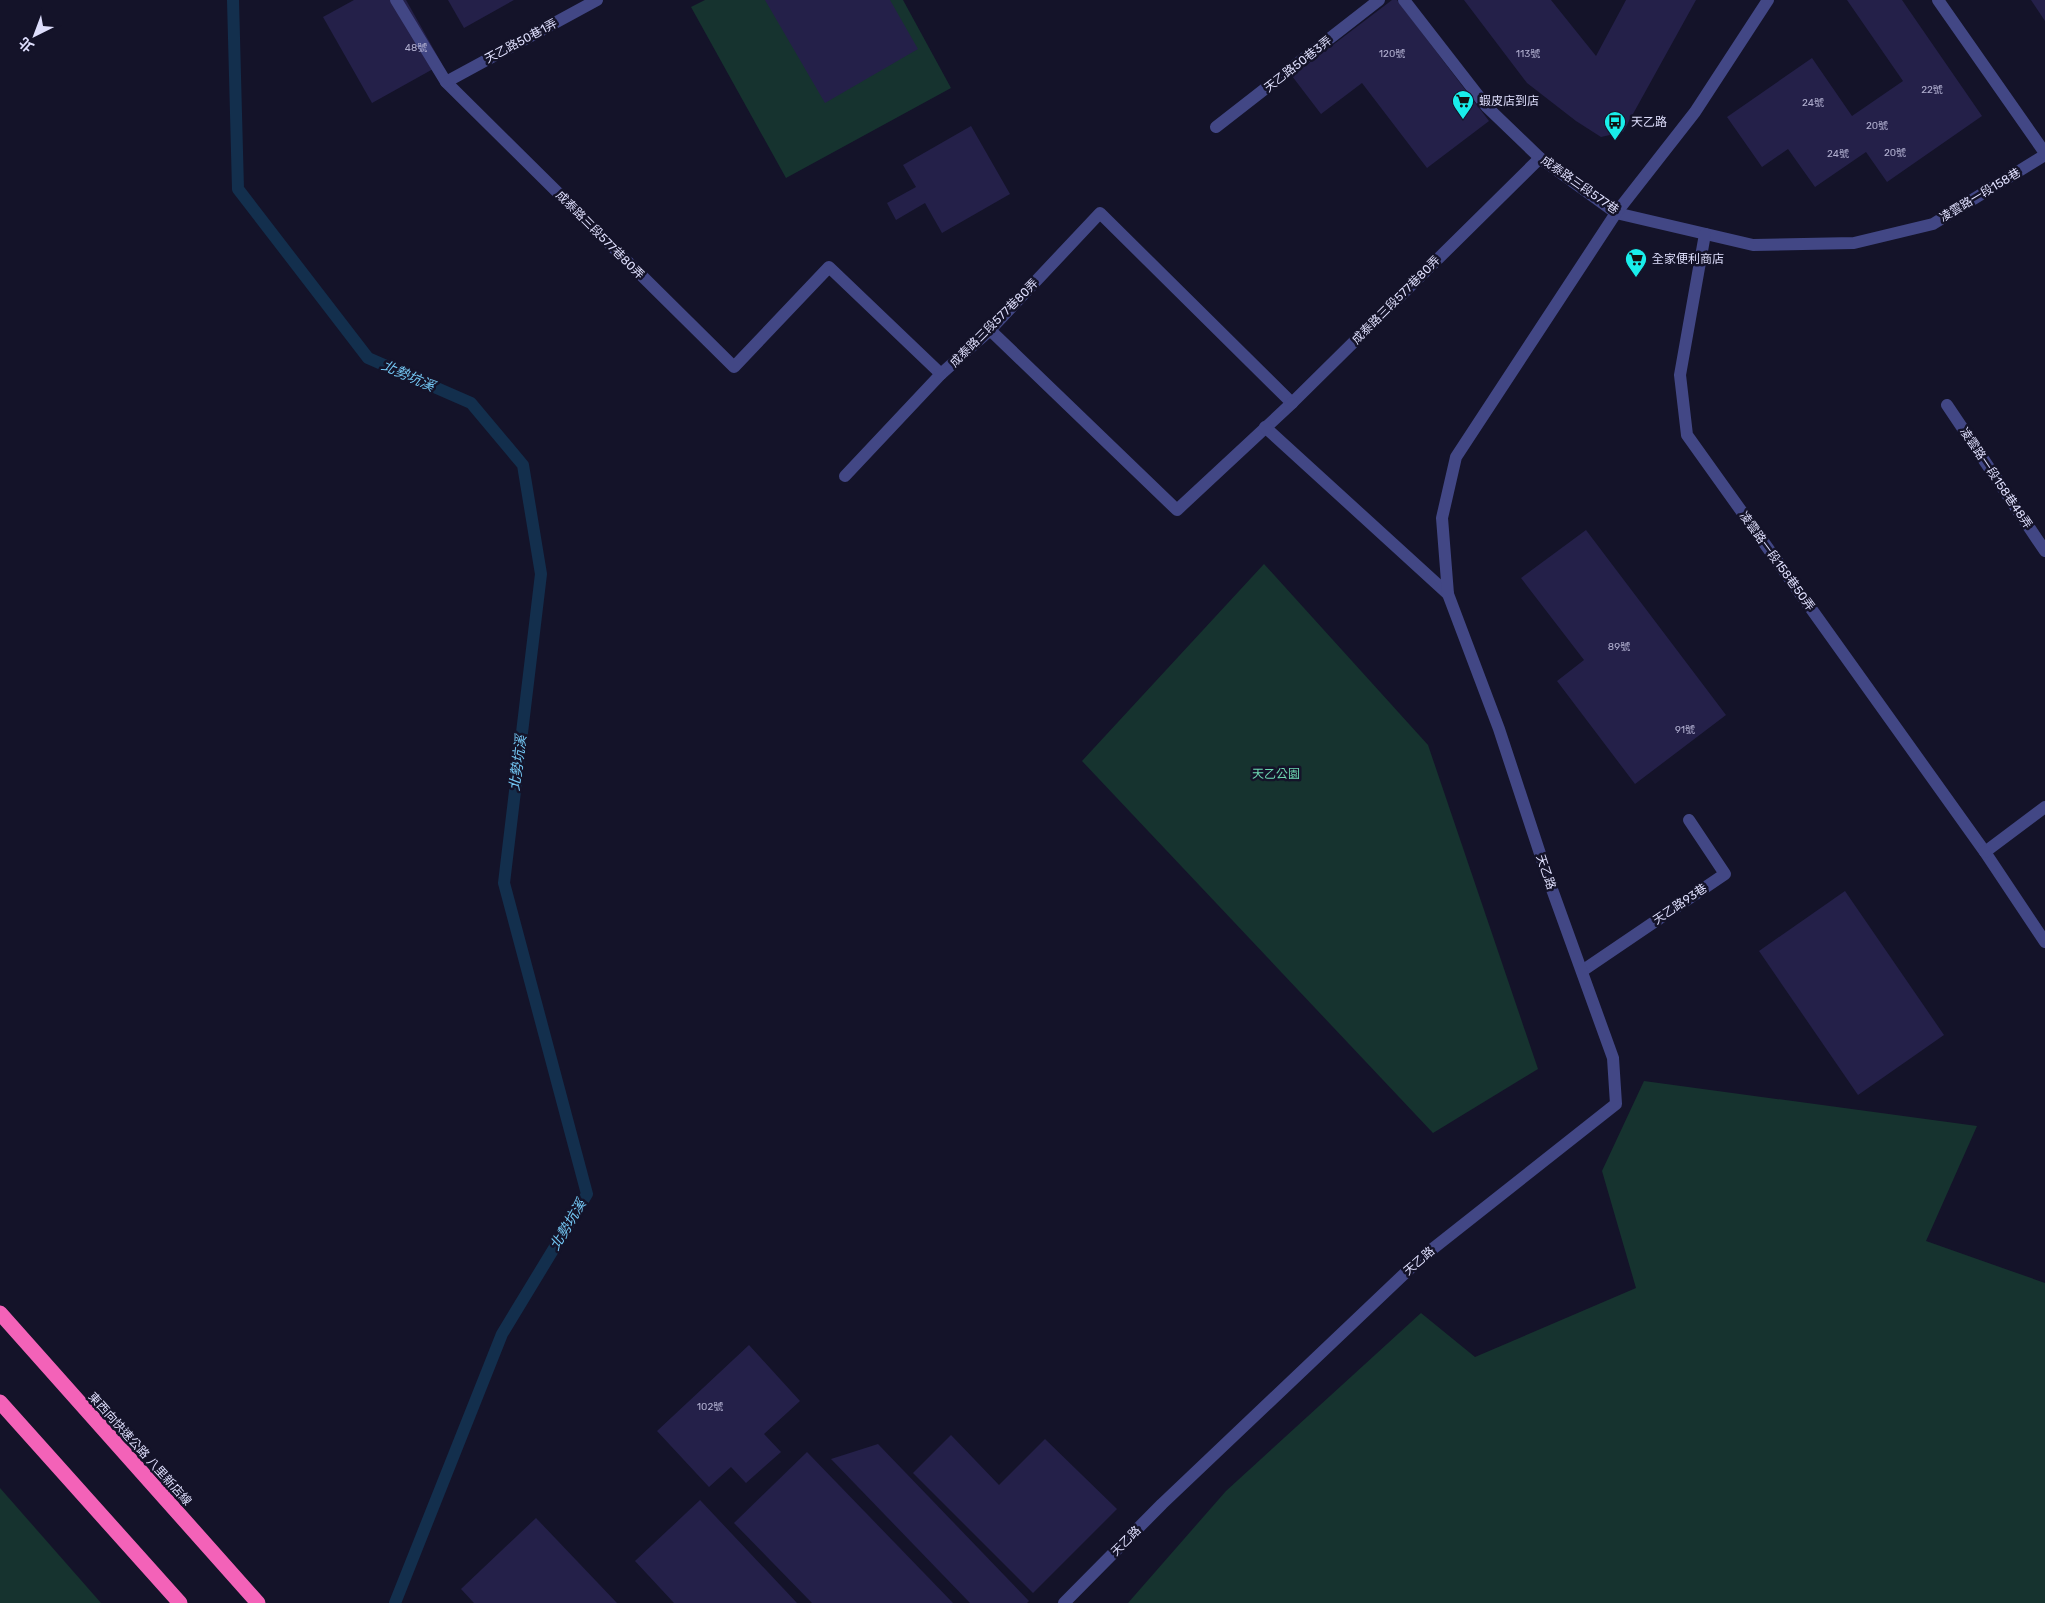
<svg xmlns="http://www.w3.org/2000/svg" width="2045" height="1603" viewBox="0 0 2045 1603" font-family="Rubik,'Noto Sans TC',sans-serif">
<style>
.green{fill:#16332f}
.lines{fill:none;stroke-linecap:round;stroke-linejoin:round}
.stream{stroke:#132f4d;stroke-width:12}
.building{fill:#242049}
.minor{stroke:#424785;stroke-width:12}
.highway{stroke:#f362b8;stroke-width:15}
.labels{text-anchor:middle;dominant-baseline:central;stroke-width:5;stroke-linejoin:round;paint-order:stroke}
.number-label{font-size:10px;fill:#b0aecf}
.street-label{font-size:12px;fill:#dedefc;stroke:#141329}
.poi-label{font-size:12px;fill:#dedefc;stroke:#141329;text-anchor:start}
.park-label{font-size:12px;fill:#6ed8b2;stroke:#141329}
.water-label{font-size:14px;font-style:italic;fill:#74c7f4;stroke:#141329}
</style>
<rect width="100%" height="100%" fill="#141329"/>
<g class="green">
<path d="M 705,0 L 903,0 L 951,88 L 786,178 L 691,7 Z"/>
<path d="M 1264,564 L 1428,745 L 1538,1069 L 1433,1133 L 1082,761 Z"/>
<path d="M 1644,1081 L 1977,1126 L 1926,1241 L 2045,1283 L 2045,1603 L 1128,1603 L 1226,1491 L 1421,1313 L 1475,1357 L 1636,1288 L 1602,1171 Z"/>
<path d="M 0,1488 L 101,1603 L 0,1603 Z"/>
</g>
<g class="lines">
<path class="stream" d="M 233,0 L 238,189 L 368,358 L 471,403 L 523,465 L 541,574 L 504,883 L 587,1194 L 502,1334 L 395,1603"/>
</g>
<g class="building">
<path d="M 354,0 L 406,0 L 442,64 L 372,103 L 323,17 Z"/>
<path d="M 448,0 L 514,0 L 464,28 Z"/>
<path d="M 765,0 L 890,0 L 918,49 L 825,103 Z"/>
<path d="M 1392,0 L 1397,0 L 1489,121 L 1427,168 L 1362,83 L 1321,114 L 1292,76 Z"/>
<path d="M 1464,0 L 1551,0 L 1596,56 L 1626,0 L 1696,0 L 1623,132 L 1601,137 L 1576,121 L 1527,83 Z"/>
<path d="M 1847,0 L 1902,0 L 1982,116 L 1887,182 L 1866,152 L 1815,187 L 1788,149 L 1762,167 L 1727,117 L 1812,58 L 1852,116 L 1903,81 Z"/>
<path d="M 2031,0 L 2045,0 L 2045,21 Z"/>
<path d="M 971,126 L 1010,194 L 942,233 L 925,203 L 896,220 L 887,203 L 916,187 L 903,165 Z"/>
<path d="M 1586,530 L 1726,715 L 1635,784 L 1557,681 L 1584,660 L 1521,578 Z"/>
<path d="M 1845,891 L 1944,1035 L 1858,1095 L 1759,951 Z"/>
<path d="M 749,1345 L 800,1401 L 764,1434 L 781,1452 L 746,1483 L 731,1467 L 709,1487 L 657,1431 Z"/>
<path d="M 951,1435 L 999,1485 L 1045,1439 L 1117,1509 L 1033,1593 L 913,1473 Z"/>
<path d="M 878,1444 L 1029,1601 L 1027,1603 L 970,1603 L 831,1459 Z"/>
<path d="M 807,1452 L 953,1603 L 812,1603 L 734,1523 Z"/>
<path d="M 700,1500 L 797,1603 L 674,1603 L 635,1561 Z"/>
<path d="M 536,1518 L 617,1603 L 474,1603 L 461,1589 Z"/>
</g>
<g class="lines">
<g class="minor">
<path d="M 396,0 L 446,82 L 734,367 L 829,267 L 941,374 L 990,330 L 1100,213 L 1292,403 L 1540,158"/>
<path d="M 1404,0 L 1487,107 L 1540,158 L 1616,213 L 1753,245 L 1854,243 L 1933,224 L 2045,155"/>
<path d="M 1938,0 L 2045,153"/>
<path d="M 446,82 L 597,0"/>
<path d="M 1216,127 L 1379,0"/>
<path d="M 1705,234 L 1680,375 L 1687,435 L 1985,852 L 2045,942"/>
<path d="M 990,330 L 1177,510 L 1292,403"/>
<path d="M 1947,405 L 2045,551"/>
<path d="M 1265,427 L 1448,594"/>
<path d="M 845,476 L 941,374"/>
<path d="M 1985,852 L 2045,807"/>
<path d="M 1582,971 L 1725,874 L 1689,820"/>
<path d="M 1064,1603 L 1162,1504 L 1421,1258 L 1616,1104 L 1613,1058 L 1549,881 L 1499,729 L 1448,594 L 1442,518 L 1456,457 L 1616,213 L 1695,112 L 1768,0"/>
</g>
<g class="highway">
<path d="M 0,1313 L 258,1603"/>
<path d="M 0,1402 L 180,1603"/>
</g>
</g>
<defs>
<g id="supermarket-pin" transform="scale(1.125)"><path d="M0 17L-7.5 6A9.5 9.5 0 1 1 7.5 6Z" fill="#19eeeb" stroke="#141329"/><path d="M-6-5.5h2.5l.6 2H6L4.5 2H-2.5L-4.4-4H-6ZM-1.5 3.2a1.3 1.3 0 1 0 .1 0ZM3 3.2a1.3 1.3 0 1 0 .1 0Z" fill="#111"/></g>
<g id="bus-pin" transform="scale(1.125)"><path d="M0 17L-7.5 6A9.5 9.5 0 1 1 7.5 6Z" fill="#19eeeb" stroke="#141329"/><path d="M-5-6H5V4H4V6H2V4H-2V6H-4V4H-5ZM-3.5-4V0h7V-4ZM-3.5 1.2v1.5H-2V1.2ZM2 1.2v1.5H3.5V1.2Z" fill="#111"/></g>
</defs>
<g fill-rule="evenodd">
<use href="#supermarket-pin" x="1463" y="101"/>
<use href="#bus-pin" x="1615" y="122"/>
<use href="#supermarket-pin" x="1636" y="259"/>
</g>
<g class="labels">
<g class="number-label">
<text x="416" y="48">48號</text>
<text x="1392" y="54">120號</text>
<text x="1528" y="54">113號</text>
<text x="1932" y="90">22號</text>
<text x="1813" y="103">24號</text>
<text x="1877" y="126">20號</text>
<text x="1895" y="153">20號</text>
<text x="1838" y="154">24號</text>
<text x="1619" y="647">89號</text>
<text x="1685" y="730">91號</text>
<text x="710" y="1407">102號</text>
</g>
<g class="street-label">
<text transform="translate(521 41) rotate(-28)">天乙路50巷1弄</text>
<text transform="translate(1298 64) rotate(-38)">天乙路50巷3弄</text>
<text transform="translate(1580 185) rotate(35)">成泰路三段577巷</text>
<text transform="translate(1980 195) rotate(-31)">凌雲路一段158巷</text>
<text transform="translate(600 235) rotate(45)">成泰路三段577巷80弄</text>
<text transform="translate(1396 300) rotate(-45)">成泰路三段577巷80弄</text>
<text transform="translate(994 323) rotate(-45)">成泰路三段577巷80弄</text>
<text transform="translate(1996 478) rotate(56)">凌雲路一段158巷48弄</text>
<text transform="translate(1777 561) rotate(54)">凌雲路一段158巷50弄</text>
<text transform="translate(1546 872) rotate(71)">天乙路</text>
<text transform="translate(1680 904) rotate(-34)">天乙路93巷</text>
<text transform="translate(1419 1261) rotate(-41)">天乙路</text>
<text transform="translate(140 1449) rotate(48)">東西向快速公路 八里新店線</text>
<text transform="translate(1126 1541) rotate(-45)">天乙路</text>
</g>
<g class="poi-label">
<text x="1479" y="101">蝦皮店到店</text>
<text x="1631" y="122">天乙路</text>
<text x="1652" y="259">全家便利商店</text>
</g>
<g class="park-label">
<text x="1276" y="774">天乙公園</text>
</g>
<g class="water-label">
<text transform="translate(408 376) rotate(24)">北勢坑溪</text>
<text transform="translate(518 763) rotate(-83)">北勢坑溪</text>
<text transform="translate(568 1225) rotate(-59)">北勢坑溪</text>
</g>
</g>
<g transform="translate(35 35) rotate(222)" stroke="#141329" stroke-width="4" paint-order="stroke">
<path d="M0-4L9 19L0 12L-9 19Z" fill="#dedefc"/>
<text y="-8" font-size="14" font-weight="bold" text-anchor="middle" fill="#dedefc">北</text>
</g>
</svg>
